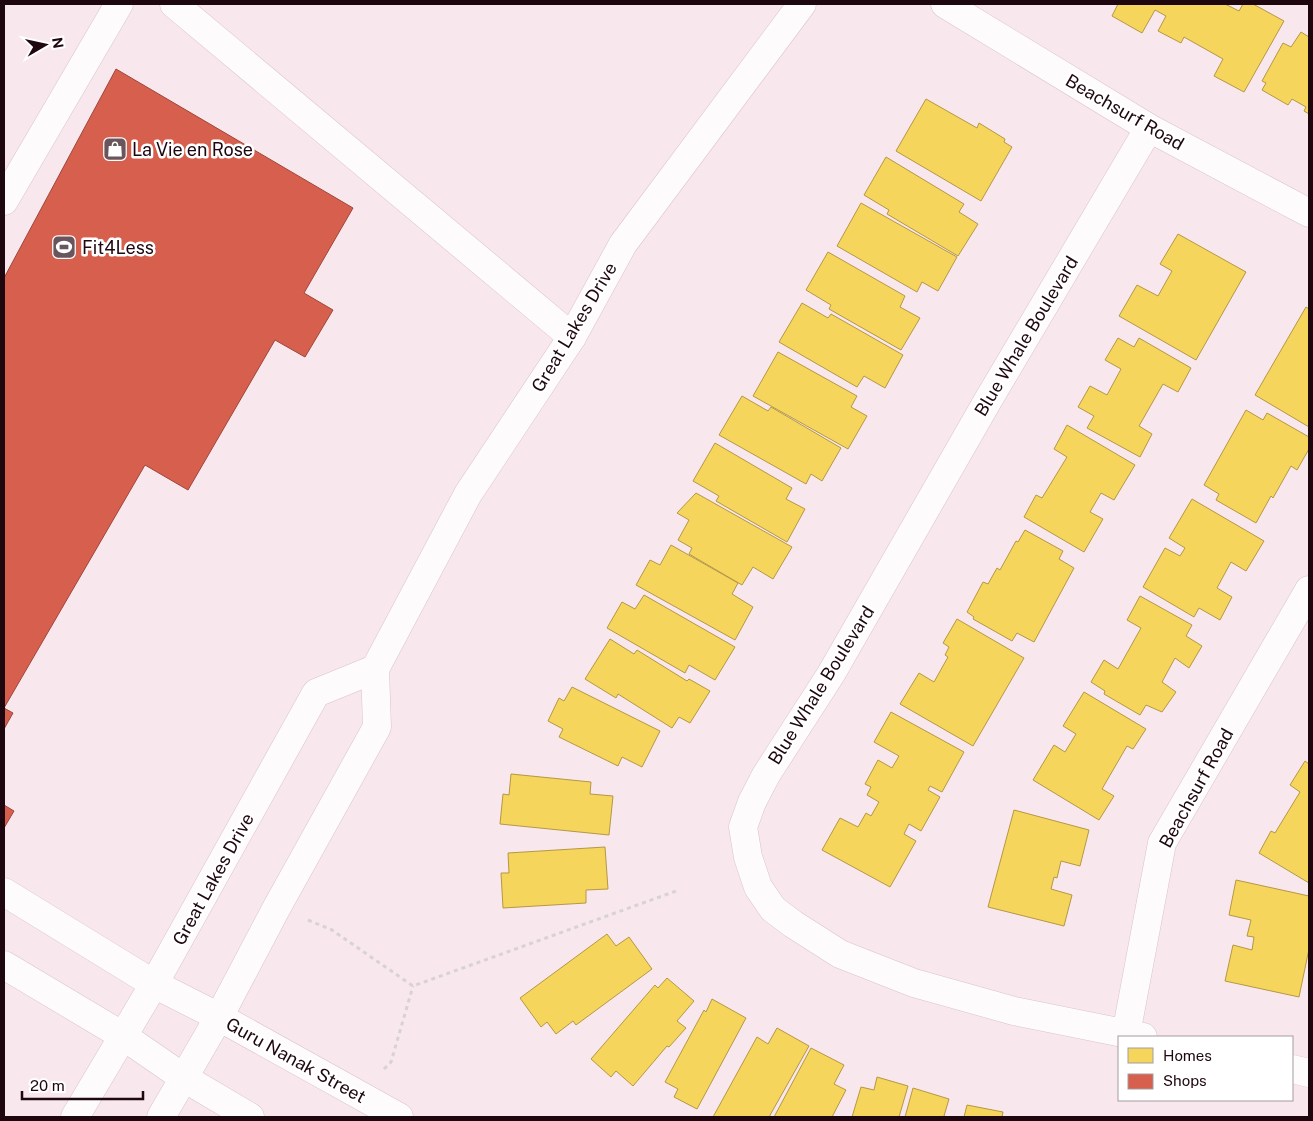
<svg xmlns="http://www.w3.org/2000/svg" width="1313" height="1121" viewBox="0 0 1313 1121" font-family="'Public Sans',sans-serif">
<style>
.homes{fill:#f6d55c;stroke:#b59745}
.shops{fill:#d6604d;stroke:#9f453a}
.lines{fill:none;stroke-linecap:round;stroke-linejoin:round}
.minor-casing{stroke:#d9c4ca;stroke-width:29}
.path{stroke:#d8d2d3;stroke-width:3;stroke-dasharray:4 4;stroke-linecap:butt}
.minor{stroke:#fefbfc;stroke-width:28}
.labels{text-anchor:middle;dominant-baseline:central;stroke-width:5;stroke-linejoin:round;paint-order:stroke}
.street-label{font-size:18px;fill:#1e070f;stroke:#fff}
.poi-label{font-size:18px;fill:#1e070f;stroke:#fff;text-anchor:start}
</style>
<rect width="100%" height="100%" fill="#f8e7ec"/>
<g class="homes">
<path d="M 1118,4 L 1225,4 L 1239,11 L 1243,4 L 1253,4 L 1284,21 L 1244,92 L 1214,76 L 1223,59 L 1184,37 L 1181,43 L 1158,31 L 1166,16 L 1155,10 L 1142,33 L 1112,16 Z"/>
<path d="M 1301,32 L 1309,37 L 1309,114 L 1304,111 L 1306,107 L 1292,99 L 1288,105 L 1262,90 L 1266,83 L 1262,81 L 1283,43 L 1291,47 Z"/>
<path d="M 926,99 L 977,128 L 979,123 L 1005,139 L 1004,142 L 1012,147 L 981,201 L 896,151 Z"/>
<path d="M 886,157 L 964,204 L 959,212 L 978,224 L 958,256 L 887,214 L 889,210 L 864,195 Z"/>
<path d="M 861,203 L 957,257 L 938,291 L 922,282 L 917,292 L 837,246 Z"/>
<path d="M 1178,234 L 1246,272 L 1196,360 L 1119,316 L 1137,285 L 1158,296 L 1172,271 L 1160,264 Z"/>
<path d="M 828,252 L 905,296 L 900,307 L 920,318 L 901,350 L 829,309 L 831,305 L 806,290 Z"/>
<path d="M 802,303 L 828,318 L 831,314 L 903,355 L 885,388 L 864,376 L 857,387 L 779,342 Z"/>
<path d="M 1306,307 L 1309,309 L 1309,427 L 1255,395 Z"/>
<path d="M 1118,338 L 1134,347 L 1139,338 L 1191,368 L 1178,392 L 1163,384 L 1139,426 L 1152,434 L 1140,457 L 1087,428 L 1094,416 L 1078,407 L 1090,386 L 1107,395 L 1121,369 L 1105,360 Z"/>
<path d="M 778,352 L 857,396 L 851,407 L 867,416 L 848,449 L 753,396 Z"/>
<path d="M 742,396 L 768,411 L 771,407 L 841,448 L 822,481 L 811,474 L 806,484 L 719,435 Z"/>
<path d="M 1246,410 L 1263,420 L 1267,413 L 1309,437 L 1309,449 L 1297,470 L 1291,466 L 1273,498 L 1271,496 L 1256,523 L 1216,500 L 1219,494 L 1204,485 Z"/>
<path d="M 1067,425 L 1135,465 L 1114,500 L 1101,493 L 1090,512 L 1103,519 L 1084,552 L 1024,517 L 1036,495 L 1042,498 L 1067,457 L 1054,449 Z"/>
<path d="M 715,443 L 792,488 L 786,499 L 805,509 L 787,542 L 716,501 L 719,496 L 693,481 Z"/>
<path d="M 696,493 L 792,547 L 773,579 L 753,567 L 742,585 L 689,554 L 692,548 L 678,540 L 689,520 L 677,513 Z"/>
<path d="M 1192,499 L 1264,541 L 1246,571 L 1231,562 L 1217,588 L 1232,597 L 1220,620 L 1199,608 L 1194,617 L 1143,587 L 1165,548 L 1180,556 L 1185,548 L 1169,538 Z"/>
<path d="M 1025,530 L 1063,551 L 1059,559 L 1074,568 L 1034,642 L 1017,633 L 1012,641 L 973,619 L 974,617 L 967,612 L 983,582 L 988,584 L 997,568 L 1000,570 L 1016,541 L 1018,542 Z"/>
<path d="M 671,545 L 738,583 L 732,594 L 753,607 L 735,640 L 636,585 L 650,560 L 660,565 Z"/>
<path d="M 644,595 L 735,647 L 715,680 L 689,665 L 685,673 L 607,628 L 622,602 L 635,609 Z"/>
<path d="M 1140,596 L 1192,625 L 1186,636 L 1202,646 L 1189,668 L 1175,658 L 1162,682 L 1176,692 L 1162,712 L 1146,705 L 1140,715 L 1104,694 L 1105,691 L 1091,682 L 1104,660 L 1118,669 L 1141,628 L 1127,620 Z"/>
<path d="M 957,619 L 1024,658 L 973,746 L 900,704 L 919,673 L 934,682 L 948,657 L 945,655 L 949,647 L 943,643 Z"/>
<path d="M 610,639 L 634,654 L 637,650 L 687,681 L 689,679 L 710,691 L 690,723 L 679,717 L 672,728 L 618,694 L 616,698 L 585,679 Z"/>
<path d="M 572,687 L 660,731 L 642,767 L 622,757 L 618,766 L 559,737 L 563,729 L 548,721 L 559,698 L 564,701 Z"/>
<path d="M 1084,692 L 1146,729 L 1133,749 L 1127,746 L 1102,789 L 1114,796 L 1099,820 L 1033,780 L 1054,745 L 1065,752 L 1076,734 L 1063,726 Z"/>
<path d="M 891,712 L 964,752 L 942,792 L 930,786 L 928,790 L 940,797 L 921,831 L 909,824 L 904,834 L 916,841 L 890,887 L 822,850 L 840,818 L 858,827 L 866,813 L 871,816 L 879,802 L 867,795 L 871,787 L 865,784 L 878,760 L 892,768 L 899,756 L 874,742 Z"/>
<path d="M 1305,761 L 1309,764 L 1309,883 L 1259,853 L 1271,831 L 1275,833 L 1300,792 L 1290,785 Z"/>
<path d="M 511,774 L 591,782 L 590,794 L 613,796 L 609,835 L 500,824 L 503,794 L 509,795 Z"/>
<path d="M 1014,810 L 1089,830 L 1080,866 L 1061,861 L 1057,878 L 1054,877 L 1051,889 L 1072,895 L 1064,926 L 988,907 Z"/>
<path d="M 605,847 L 608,889 L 586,890 L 586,903 L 503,908 L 501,873 L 509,873 L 508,853 Z"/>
<path d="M 1236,880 L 1309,896 L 1309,949 L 1299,997 L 1225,981 L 1233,945 L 1252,950 L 1254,937 L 1247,936 L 1251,920 L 1229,915 Z"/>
<path d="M 607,934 L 616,946 L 629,937 L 652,969 L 576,1025 L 573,1021 L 556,1034 L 547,1022 L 541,1027 L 520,998 Z"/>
<path d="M 667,978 L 694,1001 L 677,1021 L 686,1028 L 669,1047 L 667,1046 L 633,1086 L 616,1071 L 611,1077 L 591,1059 L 655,985 L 658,988 Z"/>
<path d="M 712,999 L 746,1018 L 697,1109 L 674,1097 L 678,1089 L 665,1082 L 704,1010 L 706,1012 Z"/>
<path d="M 777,1028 L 809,1046 L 769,1117 L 713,1117 L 757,1037 L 768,1044 Z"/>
<path d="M 811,1048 L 844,1065 L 834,1084 L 846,1090 L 832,1117 L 774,1117 Z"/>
<path d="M 877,1077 L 908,1086 L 899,1117 L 852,1117 L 861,1087 L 874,1090 Z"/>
<path d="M 913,1088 L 949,1099 L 944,1116 L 948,1117 L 905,1117 Z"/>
<path d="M 967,1105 L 1003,1112 L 1002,1117 L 964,1117 Z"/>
</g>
<g class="shops">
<path d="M 116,69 L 353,208 L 304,293 L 333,310 L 305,357 L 275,340 L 188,490 L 145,465 L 4,708 L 13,713 L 4,729 L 4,278 Z"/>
<path d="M 4,805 L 14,811 L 4,828 Z"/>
</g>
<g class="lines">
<g class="minor-casing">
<g id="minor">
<path d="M 174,4 L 572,337"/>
<path d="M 945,4 L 1149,128 L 1309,213"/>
<path d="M 4,201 L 119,4"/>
<path d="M 4,892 L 154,984 L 219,1017 L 399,1117"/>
<path d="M 4,965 L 123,1036 L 184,1078 L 250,1117"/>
<path d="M 1126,1034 L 1162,843 L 1309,590"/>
<path d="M 1143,1037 L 1014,1011 L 914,983 L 840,954 L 793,924 L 773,909 L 758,887 L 748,857 L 743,827 L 752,802 L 766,775 L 831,674 L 987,402 L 1149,128"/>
<path d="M 1292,1069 L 1309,1073"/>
<path d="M 75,1117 L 154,984 L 316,693 L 375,669"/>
<path d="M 161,1117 L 219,1017 L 277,907 L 377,727 L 375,669 L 468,494 L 572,337 L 623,244 L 802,4"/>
</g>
</g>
<g class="path">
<path d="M 308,920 L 332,930 L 413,986 L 676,891"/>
<path d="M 384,1069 L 391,1062 L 413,986"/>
</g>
<use href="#minor" class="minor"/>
</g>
<defs>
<g id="shop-square" transform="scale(1.25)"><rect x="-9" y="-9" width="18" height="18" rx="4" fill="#6a555c" stroke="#fff"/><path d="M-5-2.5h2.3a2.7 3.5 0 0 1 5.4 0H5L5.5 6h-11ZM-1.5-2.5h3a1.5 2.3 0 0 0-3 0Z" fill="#fff"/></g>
<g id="stadium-square" transform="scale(1.25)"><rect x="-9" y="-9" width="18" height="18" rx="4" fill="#6a555c" stroke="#fff"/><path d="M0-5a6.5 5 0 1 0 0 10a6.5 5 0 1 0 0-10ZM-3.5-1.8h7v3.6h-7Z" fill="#fff"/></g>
</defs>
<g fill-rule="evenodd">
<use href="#shop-square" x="115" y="149"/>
<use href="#stadium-square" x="64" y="247"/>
</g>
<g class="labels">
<g class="street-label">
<text transform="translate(1125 112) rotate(30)">Beachsurf Road</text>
<text transform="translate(574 327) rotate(-59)">Great Lakes Drive</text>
<text transform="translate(1026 336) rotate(-59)">Blue Whale Boulevard</text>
<text transform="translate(821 685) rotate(-58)">Blue Whale Boulevard</text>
<text transform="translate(1196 788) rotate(-61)">Beachsurf Road</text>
<text transform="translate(213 879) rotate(-61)">Great Lakes Drive</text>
<text transform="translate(296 1060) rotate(29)">Guru Nanak Street</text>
</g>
<g class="poi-label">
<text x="132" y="149">La Vie en Rose</text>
<text x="82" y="247">Fit4Less</text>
</g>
</g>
<rect width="1313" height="1121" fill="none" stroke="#1e070f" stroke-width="10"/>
<rect x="1118" y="1036" width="175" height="65" fill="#ffffff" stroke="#a59c9f"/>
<rect x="1128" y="1048" width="25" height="15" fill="#f6d55c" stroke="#a59c9f"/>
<text x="1163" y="1061" font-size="15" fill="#1e070f">Homes</text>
<rect x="1128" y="1074" width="25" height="15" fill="#d6604d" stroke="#a59c9f"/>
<text x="1163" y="1086" font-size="15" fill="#1e070f">Shops</text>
<g transform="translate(45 45) rotate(81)" stroke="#ffffff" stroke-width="4" paint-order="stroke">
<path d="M0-4L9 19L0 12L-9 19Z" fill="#1e070f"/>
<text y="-8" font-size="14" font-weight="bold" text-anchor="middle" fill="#1e070f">N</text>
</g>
<path d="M22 1091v8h121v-8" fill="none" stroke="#1e070f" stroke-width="2.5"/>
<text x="30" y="1091" font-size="15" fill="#1e070f" stroke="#ffffff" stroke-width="4" paint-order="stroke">20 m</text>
</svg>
